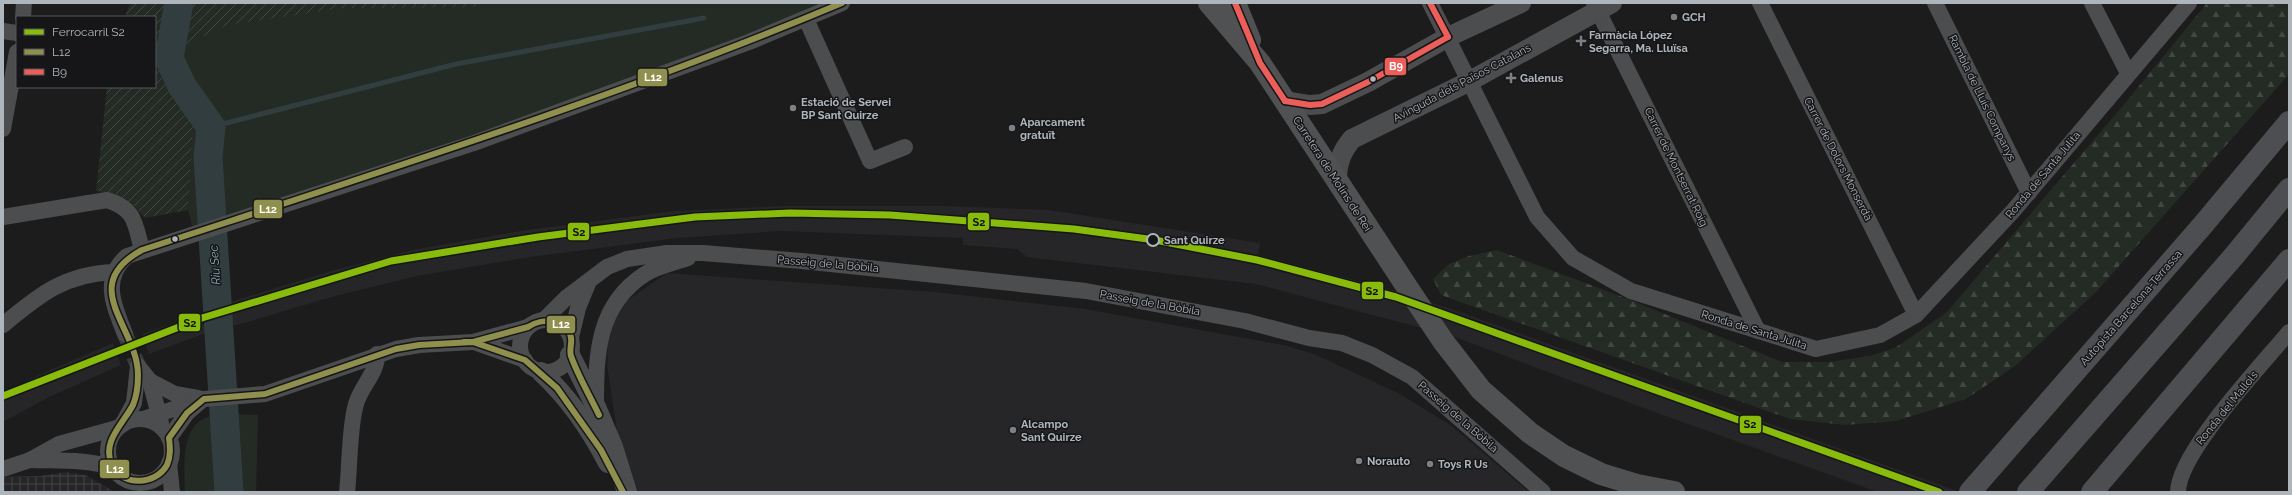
<svg xmlns="http://www.w3.org/2000/svg" width="2292" height="495" viewBox="0 0 2292 495" font-family="Raleway,sans-serif">
<style>
.built{fill:#262628}
.industrial{fill:url(#industrial-grid)}
.green{fill:#242b24}
.forest{fill:url(#forest-firs)}
.garden{fill:url(#garden-furrows)}
.lines{fill:none;stroke-linecap:round;stroke-linejoin:round}
.stream{stroke:#313d3f;stroke-width:5}
.river{stroke:#313d3f;stroke-width:29}
.minor-tunnel{stroke:#393b3c;stroke-width:16;stroke-dasharray:16 8;stroke-linecap:butt}
.minor{stroke:#4b4d4e;stroke-width:16}
.tertiary{stroke:#4b4d4e;stroke-width:20}
.secondary{stroke:#4f5153;stroke-width:22}
.motorway{stroke:#4d4e51;stroke-width:22}
.bus-1-casing{stroke:#161618;stroke-width:9}
.bus-2-casing{stroke:#161618;stroke-width:9}
.bus-1{stroke:#8f8f4e;stroke-width:6}
.bus-2{stroke:#ec5e59;stroke-width:6}
.rail-1-casing{stroke:#161618;stroke-width:10}
.rail-1{stroke:#88bb0b;stroke-width:7}
.poi-dot{fill:#7b8084;stroke:#161618;stroke-width:1.5}
.bus-dot{fill:#aeb6bc;stroke:#161618;stroke-width:1.5}
.stop-dot{fill:#161618;stroke:#aeb6bc;stroke-width:2}
.labels{text-anchor:middle;dominant-baseline:central;stroke-width:3;stroke-linejoin:round;paint-order:stroke}
.poi-label{font-size:11px;font-weight:bold;fill:#aeb6bc;stroke:#161618;text-anchor:start}
.street-label{font-size:11px;fill:#aeb6bc;stroke:#161618}
.stop-label{font-size:11px;font-weight:bold;fill:#aeb6bc;stroke:#161618;text-anchor:start}
.water-label{font-size:12px;font-style:italic;fill:#87abb4;stroke:#161618}
.line-badge{stroke:#161618;stroke-width:1.5}
.badge-label{font-size:11px;text-anchor:middle;font-weight:bold;fill:#fff}
.pale-badge-label{font-size:11px;text-anchor:middle;font-weight:bold;fill:#111}
</style>
<defs>
<pattern id="industrial-grid" width="8" height="8" patternUnits="userSpaceOnUse"><rect width="8" height="8" fill="#262628"/><path d="M0 4h8M4 0v8" fill="none" stroke="#434345"/></pattern>
<pattern id="forest-firs" width="22" height="20" patternUnits="userSpaceOnUse"><rect width="22" height="20" fill="#242b24"/><path d="M5 1l3.5 6h-7zM16 11l3.5 6h-7z" fill="#414842"/></pattern>
<pattern id="garden-furrows" width="10" height="10" patternUnits="userSpaceOnUse"><rect width="10" height="10" fill="#242b24"/><path d="M-1 1l2-2M0 10L10 0M9 11l2-2" fill="none" stroke="#414842"/></pattern>
</defs>
<rect width="100%" height="100%" fill="#1c1c1c"/>
<g class="built">
<path d="M 783,206 L 946,206 L 1049,210 L 1260,243 L 1258,255 L 1389,289 L 1463,313 L 1960,492 L 1878,492 L 1649,410 L 1455,337 L 1256,284 L 1027,257 L 1017,249 L 963,245 L 963,238 L 781,231 L 677,238 L 530,257 L 417,276 L 335,296 L 234,326 L 227,303 L 331,271 L 412,250 L 527,230 L 675,211 Z"/>
<path d="M 667,273 L 935,292 L 1085,309 L 1283,345 L 1314,354 L 1400,394 L 1452,426 L 1529,492 L 635,492 L 620,451 L 607,365 L 608,342 L 614,319 L 625,302 Z"/>
<path d="M 200,314 L 206,333 L 149,354 L 142,334 Z"/>
<path d="M 113,343 L 121,365 L 49,397 L 3,422 L 3,392 L 41,374 Z"/>
</g>
<path class="industrial" d="M 65,472 L 85,475 L 115,492 L 3,492 L 3,477 L 41,476 Z"/>
<g class="green">
<path d="M 364,3 L 832,3 L 806,19 L 194,233 L 188,210 L 190,173 L 158,43 L 224,19 Z"/>
<path d="M 258,415 L 256,492 L 185,492 C 184,467 180,421 212,416 C 227,413 244,415 258,415 Z"/>
</g>
<path class="forest" d="M 2207,3 L 2289,3 L 2289,74 L 2096,292 L 2015,366 L 1966,399 L 1896,421 L 1845,425 L 1790,419 L 1441,295 L 1433,279 L 1449,264 L 1469,256 L 1497,250 L 1628,299 L 1782,362 L 1829,362 L 1870,356 L 1895,348 L 1946,313 L 2126,102 Z"/>
<path class="garden" d="M 130,3 L 485,3 L 473,7 L 343,8 L 228,25 L 179,47 L 182,108 L 193,125 L 188,210 L 145,218 L 132,204 L 115,194 L 96,191 L 107,87 L 155,87 L 155,17 L 125,17 Z"/>
<g class="lines">
<path class="stream" d="M 211,127 L 456,64 L 704,18"/>
<path class="river" d="M 179,3 L 169,58 L 182,86 L 211,127 L 208,157 L 229,492"/>
<path class="minor-tunnel" d="M 125,334 L 138,366"/>
<g class="minor">
<path d="M 1430,3 L 1537,217 L 1573,258 L 1631,291 L 1816,349 L 1880,335 L 1916,315 L 2013,211 L 2189,3"/>
<path d="M 1594,3 L 1758,331"/>
<path d="M 1760,3 L 1916,315"/>
<path d="M 1935,3 L 2029,193"/>
<path d="M 2092,3 L 2128,73"/>
<path d="M 23,17 L 24,3"/>
<path d="M 806,19 L 870,161 L 905,147"/>
<path d="M 3,31 L 17,33"/>
<path d="M 3,129 L 17,52"/>
<path d="M 3,217 L 107,200 C 136,209 135,224 142,250"/>
<path d="M 544,320 L 566,298 L 607,267 L 627,259 L 667,253 L 703,253 L 802,261 L 1086,291 L 1245,321 L 1309,338 L 1342,343 L 1372,355 L 1412,377 L 1543,492"/>
<circle cx="546" cy="346" r="26"/>
<path d="M 3,325 C 40,294 65,274 114,272"/>
<path d="M 125,334 C 114,306 101,279 127,256 L 474,143 L 749,42 L 842,3"/>
<path d="M 571,337 L 578,308 L 589,281"/>
<path d="M 474,342 L 525,360"/>
<path d="M 138,366 L 150,381 L 161,423"/>
<path d="M 150,381 L 175,394 L 198,398"/>
<path d="M 596,406 C 596,354 597,305 645,274 C 657,266 674,263 688,258"/>
<path d="M 143,419 L 204,399 L 265,394 L 396,349 L 419,345 L 473,342 L 528,327"/>
<circle cx="140" cy="451" r="32"/>
<path d="M 122,425 L 134,403 L 138,366"/>
<path d="M 169,438 L 187,413 L 201,401"/>
<path d="M 30,460 C 59,461 84,459 112,467"/>
<path d="M 169,463 L 172,492"/>
<path d="M 3,469 L 30,460 L 59,444 L 117,428"/>
<path d="M 347,492 C 350,466 349,428 356,404 C 361,386 378,372 377,354"/>
<path d="M 2178,492 C 2178,453 2262,365 2289,332"/>
</g>
<g class="tertiary">
<path d="M 1285,101 L 1310,105 L 1322,104 L 1368,82 L 1448,37 L 1521,3"/>
<path d="M 1337,181 C 1337,164 1341,152 1352,139 L 1468,82 L 1612,3"/>
<path d="M 570,355 L 596,407 L 613,447 L 627,492"/>
<path d="M 541,372 C 568,397 591,430 608,463"/>
</g>
<g class="secondary">
<path d="M 1209,3 L 1260,63 L 1405,284 L 1443,341 L 1481,390 L 1530,433 L 1564,456 L 1601,474 L 1637,485 L 1674,492"/>
<path d="M 1235,3 L 1250,40"/>
</g>
<g class="motorway">
<path d="M 1970,492 L 2202,226 L 2289,122"/>
<path d="M 2028,492 L 2234,256 L 2289,189"/>
<path d="M 2092,492 L 2289,260"/>
</g>
<g class="bus-1-casing">
<g id="bus-1">
<path d="M 464,342 L 473,342 L 528,327 C 541,318 568,318 571,338 C 572,344 569,351 571,356 C 578,376 590,396 599,415"/>
<path d="M 623,492 L 601,450 L 557,388 L 525,360 L 473,342 L 419,345 L 396,349 L 265,394 L 204,399 L 187,413 L 169,438 C 170,447 171,456 167,465 C 156,485 122,487 112,465 C 101,442 123,424 133,405 C 137,395 138,385 138,375 C 138,327 76,286 142,250 C 377,173 613,99 842,3"/>
</g>
</g>
<g class="bus-2-casing">
<g id="bus-2">
<path d="M 1235,3 L 1260,63 L 1285,101"/>
<path d="M 1430,3 L 1448,37"/>
<path d="M 1285,101 L 1310,105 L 1322,104 L 1368,82 L 1448,37"/>
</g>
</g>
<use href="#bus-1" class="bus-1"/>
<use href="#bus-2" class="bus-2"/>
<g class="rail-1-casing">
<path id="rail-1" d="M 3,396 L 202,318 L 391,261 L 538,237 L 695,217 L 790,213 L 890,215 L 1074,229 L 1155,240 L 1257,260 L 1396,297 L 1939,492"/>
</g>
<use href="#rail-1" class="rail-1"/>
</g>
<g class="poi-dot">
<circle cx="1674" cy="17" r="4"/>
<path d="M1579 35h4v4h4v4h-4v4h-4v-4h-4v-4h4z"/>
<path d="M1509 72h4v4h4v4h-4v4h-4v-4h-4v-4h4z"/>
<circle cx="793" cy="108" r="4"/>
<circle cx="1012" cy="128" r="4"/>
<circle cx="1013" cy="430" r="4"/>
<circle cx="1359" cy="461" r="4"/>
<circle cx="1430" cy="464" r="4"/>
</g>
<g class="bus-dot">
<circle cx="1373" cy="79" r="3.5"/>
<circle cx="175" cy="239" r="3.5"/>
</g>
<circle class="stop-dot" cx="1153" cy="240" r="6"/>
<g class="labels">
<g class="poi-label">
<text x="1682" y="17">GCH</text>
<text x="1589" y="35">Farmàcia López<tspan x="1589" dy="13">Segarra, Ma. Lluïsa</tspan></text>
<text x="1520" y="78">Galenus</text>
<text x="801" y="102">Estació de Servei<tspan x="801" dy="13">BP Sant Quirze</tspan></text>
<text x="1020" y="122">Aparcament<tspan x="1020" dy="13">gratuït</tspan></text>
<text x="1021" y="424">Alcampo<tspan x="1021" dy="13">Sant Quirze</tspan></text>
<text x="1367" y="461">Norauto</text>
<text x="1438" y="464">Toys R Us</text>
</g>
<g class="street-label">
<text transform="translate(1462 83) rotate(-28)">Avinguda dels Països Catalans</text>
<text transform="translate(1982 98) rotate(64)">Rambla de Lluís Companys</text>
<text transform="translate(1838 159) rotate(63)">Carrer de Dolors Monserdà</text>
<text transform="translate(1676 167) rotate(64)">Carrer de Montserrat Roig</text>
<text transform="translate(1332 174) rotate(57)">Carretera de Molins de Rei</text>
<text transform="translate(2043 175) rotate(-50)">Ronda de Santa Julita</text>
<text transform="translate(828 264) rotate(5)">Passeig de la Bòbila</text>
<text transform="translate(1150 303) rotate(10)">Passeig de la Bòbila</text>
<text transform="translate(2131 308) rotate(-49)">Autopista Barcelona-Terrassa</text>
<text transform="translate(1754 330) rotate(17)">Ronda de Santa Julita</text>
<text transform="translate(2227 408) rotate(-51)">Ronda del Mallols</text>
<text transform="translate(1458 417) rotate(41)">Passeig de la Bòbila</text>
</g>
<g class="stop-label">
<text x="1164" y="240">Sant Quirze</text>
</g>
<g class="water-label">
<text transform="translate(215 265) rotate(-94)">Riu Sec</text>
</g>
</g>
<g class="line-badge">
<rect x="1384" y="57" width="23" height="19" rx="4" fill="#ec5e59"/>
<rect x="637" y="68" width="31" height="19" rx="4" fill="#8f8f4e"/>
<rect x="253" y="199" width="30" height="20" rx="4" fill="#8f8f4e"/>
<rect x="967" y="212" width="23" height="19" rx="4" fill="#88bb0b"/>
<rect x="567" y="222" width="23" height="19" rx="4" fill="#88bb0b"/>
<rect x="1361" y="281" width="23" height="19" rx="4" fill="#88bb0b"/>
<rect x="178" y="313" width="23" height="19" rx="4" fill="#88bb0b"/>
<rect x="546" y="315" width="30" height="19" rx="4" fill="#8f8f4e"/>
<rect x="1739" y="415" width="23" height="19" rx="4" fill="#88bb0b"/>
<rect x="99" y="459" width="31" height="20" rx="4" fill="#8f8f4e"/>
</g>
<g class="badge-label">
<text x="1396" y="70">B9</text>
<text x="653" y="81">L12</text>
<text x="268" y="213">L12</text>
<text x="561" y="328">L12</text>
<text x="115" y="473">L12</text>
</g>
<g class="pale-badge-label">
<text x="979" y="226">S2</text>
<text x="579" y="236">S2</text>
<text x="1372" y="295">S2</text>
<text x="190" y="327">S2</text>
<text x="1750" y="428">S2</text>
</g>
<rect width="2292" height="495" fill="none" stroke="#aeb6bc" stroke-width="8"/>
<rect x="16" y="16" width="140" height="72" fill="#161618" stroke="#53565a"/>
<rect x="24" y="29" width="20" height="6" fill="#88bb0b" stroke="#53565a"/>
<text x="52" y="36" font-size="12" fill="#aeb6bc">Ferrocarril S2</text>
<rect x="24" y="49" width="20" height="6" fill="#8f8f4e" stroke="#53565a"/>
<text x="52" y="56" font-size="12" fill="#aeb6bc">L12</text>
<rect x="24" y="69" width="20" height="6" fill="#ec5e59" stroke="#53565a"/>
<text x="52" y="76" font-size="12" fill="#aeb6bc">B9</text>
</svg>
